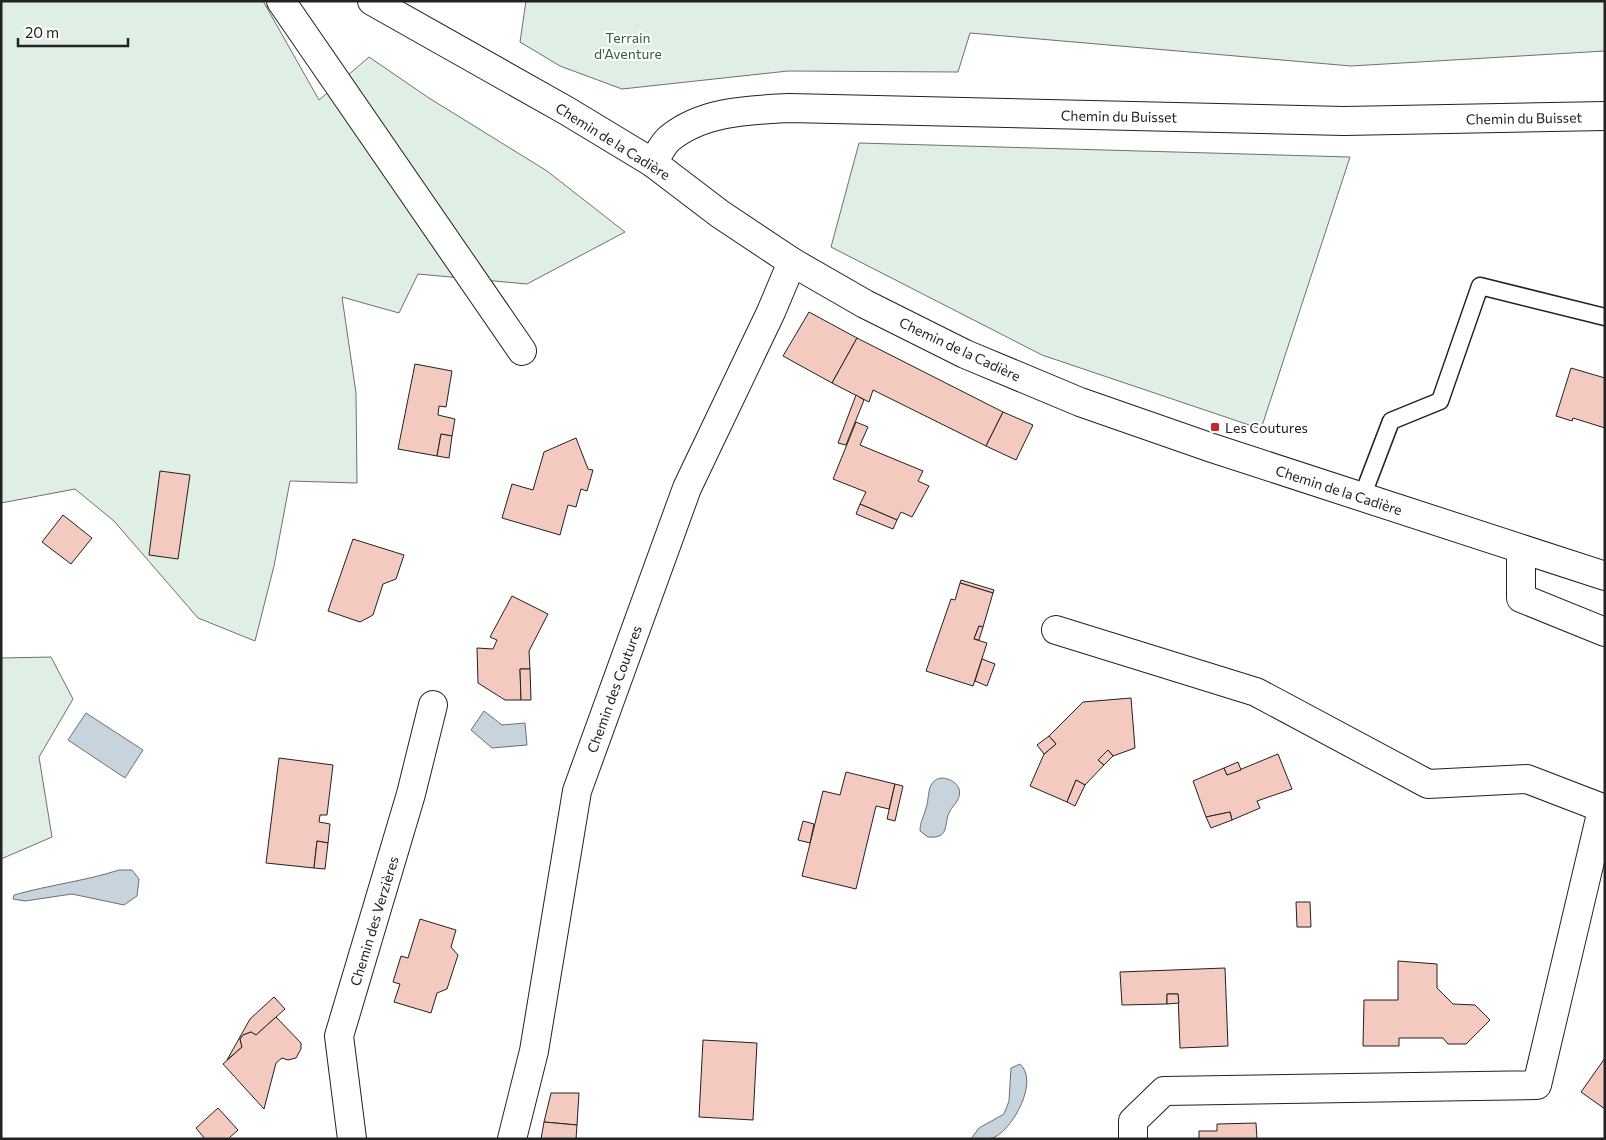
<svg xmlns="http://www.w3.org/2000/svg" width="1606" height="1140" viewBox="0 0 1606 1140" font-family="Commissioner,sans-serif">
<style>
.green{fill:#e0efe3;stroke:#6f6f6f}
.water{fill:#c7d3dd;stroke:#6f6f6f}
.building{fill:#f3c9c0;stroke:#222}
.lines{fill:none;stroke-linecap:round;stroke-linejoin:round}
.service-casing{stroke:#222;stroke-width:19}
.minor-casing{stroke:#222;stroke-width:30}
.tertiary-casing{stroke:#222;stroke-width:30}
.service{stroke:#fff;stroke-width:16}
.minor{stroke:#fff;stroke-width:28}
.tertiary{stroke:#fff;stroke-width:28}
.poi-dot{fill:#c62828;stroke:#fff;stroke-width:2}
.labels{text-anchor:middle;dominant-baseline:central;stroke-width:4;stroke-linejoin:round;paint-order:stroke}
.park-label{font-size:14px;fill:#2f5e38;stroke:#fff}
.street-label{font-size:14px;fill:#222;stroke:#fff}
.poi-label{font-size:14px;fill:#222;stroke:#fff;text-anchor:start}
</style>
<rect width="100%" height="100%" fill="#fff"/>
<g class="green">
<path d="M 1,1 L 263,1 L 319,100 L 369,57 L 429,98 L 547,171 L 625,232 L 527,284 L 418,274 L 399,313 L 342,297 L 356,393 L 357,483 L 290,481 L 274,566 L 255,641 L 198,618 L 114,521 L 75,489 L 1,503 Z"/>
<path d="M 526,1 L 1605,1 L 1605,51 L 1351,66 L 970,33 L 958,72 L 788,71 L 622,89 L 560,66 L 520,42 Z"/>
<path d="M 859,143 L 1350,157 L 1261,429 L 1042,355 L 831,247 Z"/>
<path d="M 51,657 L 73,699 L 39,757 L 52,837 L 1,859 L 1,658 Z"/>
</g>
<g class="water">
<path d="M 484,711 L 502,725 L 525,723 L 527,745 L 492,748 L 471,730 Z"/>
<path d="M 86,713 L 143,750 L 125,778 L 68,740 Z"/>
<path d="M 941,778 C 953,778 965,788 957,801 C 955,805 952,807 950,811 C 943,823 951,839 928,837 L 920,831 C 920,821 924,817 926,808 C 930,797 926,781 941,778 Z"/>
<path d="M 119,870 L 132,870 L 139,879 L 137,896 L 124,905 L 72,894 L 25,901 L 13,899 L 14,895 C 49,885 85,881 119,870 Z"/>
<path d="M 1020,1064 C 1039,1081 1014,1127 995,1137 C 988,1140 978,1139 971,1139 L 979,1128 L 1004,1114 L 1009,1101 L 1011,1068 Z"/>
</g>
<g class="building">
<path d="M 809,312 L 857,338 L 832,383 L 783,356 Z"/>
<path d="M 857,338 L 1003,412 L 986,446 L 873,390 L 869,402 L 832,383 Z"/>
<path d="M 415,364 L 452,371 L 446,407 L 439,406 L 438,415 L 455,419 L 452,436 L 441,434 L 437,456 L 398,449 Z"/>
<path d="M 1571,368 L 1605,378 L 1605,428 L 1573,418 L 1572,421 L 1556,416 Z"/>
<path d="M 856,395 L 864,400 L 846,445 L 838,443 Z"/>
<path d="M 1003,412 L 1033,425 L 1016,460 L 986,446 Z"/>
<path d="M 856,422 L 868,427 L 860,445 L 923,471 L 918,481 L 929,486 L 912,517 L 901,512 L 897,520 L 860,504 L 866,492 L 833,479 Z"/>
<path d="M 441,434 L 452,436 L 449,458 L 437,456 Z"/>
<path d="M 576,438 L 588,469 L 593,470 L 587,491 L 581,489 L 576,507 L 568,505 L 560,535 L 502,518 L 512,484 L 533,490 L 544,452 Z"/>
<path d="M 160,471 L 190,475 L 178,559 L 149,555 Z"/>
<path d="M 860,504 L 897,520 L 893,529 L 856,514 Z"/>
<path d="M 63,515 L 92,538 L 71,564 L 42,542 Z"/>
<path d="M 353,539 L 404,555 L 396,579 L 383,584 L 373,615 L 360,622 L 328,611 Z"/>
<path d="M 961,580 L 994,590 L 993,593 L 960,583 Z"/>
<path d="M 960,583 L 993,593 L 983,627 L 979,626 L 974,639 L 987,643 L 973,686 L 926,671 L 951,599 L 955,600 Z"/>
<path d="M 512,596 L 548,614 L 529,651 L 530,669 L 520,669 L 521,700 L 505,700 L 478,683 L 477,648 L 493,649 L 497,640 L 490,637 Z"/>
<path d="M 979,626 L 983,627 L 979,640 L 974,639 Z"/>
<path d="M 982,659 L 995,664 L 987,686 L 975,681 Z"/>
<path d="M 520,669 L 530,669 L 531,700 L 521,700 Z"/>
<path d="M 1131,698 L 1135,748 L 1113,756 L 1108,750 L 1098,760 L 1104,765 L 1085,785 L 1076,780 L 1067,802 L 1030,786 L 1044,754 L 1056,744 L 1049,736 L 1083,702 Z"/>
<path d="M 1049,736 L 1056,744 L 1044,754 L 1037,745 Z"/>
<path d="M 1108,750 L 1113,756 L 1104,765 L 1098,760 Z"/>
<path d="M 1278,754 L 1292,789 L 1257,801 L 1260,808 L 1232,820 L 1230,812 L 1206,817 L 1193,781 L 1224,768 L 1227,775 Z"/>
<path d="M 279,758 L 333,765 L 327,815 L 320,815 L 319,822 L 330,824 L 328,843 L 317,841 L 314,868 L 266,863 Z"/>
<path d="M 1238,762 L 1241,770 L 1227,775 L 1224,768 Z"/>
<path d="M 846,772 L 895,784 L 889,809 L 876,806 L 856,889 L 802,876 L 823,791 L 840,795 Z"/>
<path d="M 1076,780 L 1085,785 L 1075,806 L 1067,802 Z"/>
<path d="M 895,784 L 903,786 L 895,821 L 887,819 Z"/>
<path d="M 1230,812 L 1232,820 L 1211,828 L 1206,817 Z"/>
<path d="M 803,821 L 814,824 L 810,843 L 798,840 Z"/>
<path d="M 317,841 L 328,843 L 325,869 L 314,868 Z"/>
<path d="M 1296,902 L 1310,902 L 1311,927 L 1297,927 Z"/>
<path d="M 420,919 L 456,930 L 451,947 L 458,955 L 447,989 L 437,993 L 431,1013 L 394,1002 L 400,984 L 393,982 L 401,956 L 408,958 Z"/>
<path d="M 1398,961 L 1437,964 L 1437,988 L 1453,1004 L 1475,1005 L 1490,1020 L 1466,1044 L 1448,1044 L 1443,1038 L 1399,1038 L 1399,1046 L 1363,1046 L 1364,1000 L 1398,1000 Z"/>
<path d="M 1225,968 L 1228,1046 L 1180,1048 L 1178,994 L 1167,994 L 1167,1004 L 1122,1005 L 1120,972 Z"/>
<path d="M 1167,994 L 1178,994 L 1179,1003 L 1167,1004 Z"/>
<path d="M 274,997 L 285,1009 L 256,1035 L 251,1032 L 243,1035 L 240,1039 L 242,1047 L 227,1060 L 250,1019 Z"/>
<path d="M 276,1017 L 301,1043 L 301,1049 L 296,1058 L 288,1060 L 282,1058 L 276,1063 L 264,1109 L 223,1064 L 242,1047 L 240,1039 L 243,1035 L 251,1032 L 256,1035 Z"/>
<path d="M 703,1040 L 757,1043 L 753,1120 L 699,1117 Z"/>
<path d="M 1605,1058 L 1605,1109 L 1581,1092 Z"/>
<path d="M 551,1093 L 579,1093 L 577,1125 L 544,1122 Z"/>
<path d="M 218,1108 L 238,1130 L 228,1139 L 205,1139 L 196,1128 Z"/>
<path d="M 544,1122 L 577,1125 L 576,1139 L 541,1139 Z"/>
<path d="M 1256,1123 L 1257,1139 L 1199,1139 L 1199,1131 L 1217,1131 L 1217,1124 Z"/>
</g>
<g class="lines">
<g class="service-casing">
<path id="service" d="M 1362,497 L 1391,421 L 1440,401 L 1480,286 L 1605,317"/>
</g>
<g class="minor-casing">
<g id="minor">
<path d="M 281,1 L 522,351"/>
<path d="M 653,163 C 658,155 663,143 670,138 C 703,111 750,110 789,108 L 1344,121 L 1605,116"/>
<path d="M 1521,549 L 1521,598 L 1605,632"/>
<path d="M 1056,630 L 1256,692 L 1428,784 L 1527,779 L 1605,809"/>
<path d="M 352,1139 L 339,1036 L 411,794 L 433,705"/>
<path d="M 512,1139 L 534,1051 L 577,791 L 687,488 L 771,312 L 792,262"/>
<path d="M 1133,1139 L 1133,1121 L 1164,1091 L 1537,1085 L 1602,810"/>
</g>
</g>
<g class="tertiary-casing">
<path id="tertiary" d="M 372,1 L 567,111 L 653,163 L 720,214 L 792,262 L 865,304 L 965,354 L 1080,402 L 1212,448 L 1605,576"/>
</g>
<use href="#service" class="service"/>
<use href="#minor" class="minor"/>
<use href="#tertiary" class="tertiary"/>
</g>
<rect class="poi-dot" x="1210" y="422" width="10" height="10" rx="2.5"/>
<g class="labels">
<g class="park-label">
<text x="628" y="37">Terrain<tspan x="628" dy="16">d'Aventure</tspan></text>
</g>
<g class="street-label">
<text transform="translate(1119 116) rotate(1)">Chemin du Buisset</text>
<text transform="translate(1524 118) rotate(-1)">Chemin du Buisset</text>
<text transform="translate(613 141) rotate(32)">Chemin de la Cadière</text>
<text transform="translate(960 349) rotate(25)">Chemin de la Cadière</text>
<text transform="translate(1339 490) rotate(18)">Chemin de la Cadière</text>
<text transform="translate(614 689) rotate(-70)">Chemin des Coutures</text>
<text transform="translate(374 921) rotate(-73)">Chemin des Verzières</text>
</g>
<g class="poi-label">
<text x="1225" y="427">Les Coutures</text>
</g>
</g>
<rect width="1606" height="1140" fill="none" stroke="#222222" stroke-width="5"/>
<path d="M18 38v8h110v-8" fill="none" stroke="#222222" stroke-width="2.5"/>
<text x="25" y="38" font-size="15" fill="#222222" stroke="#ffffff" stroke-width="4" paint-order="stroke">20 m</text>
</svg>
